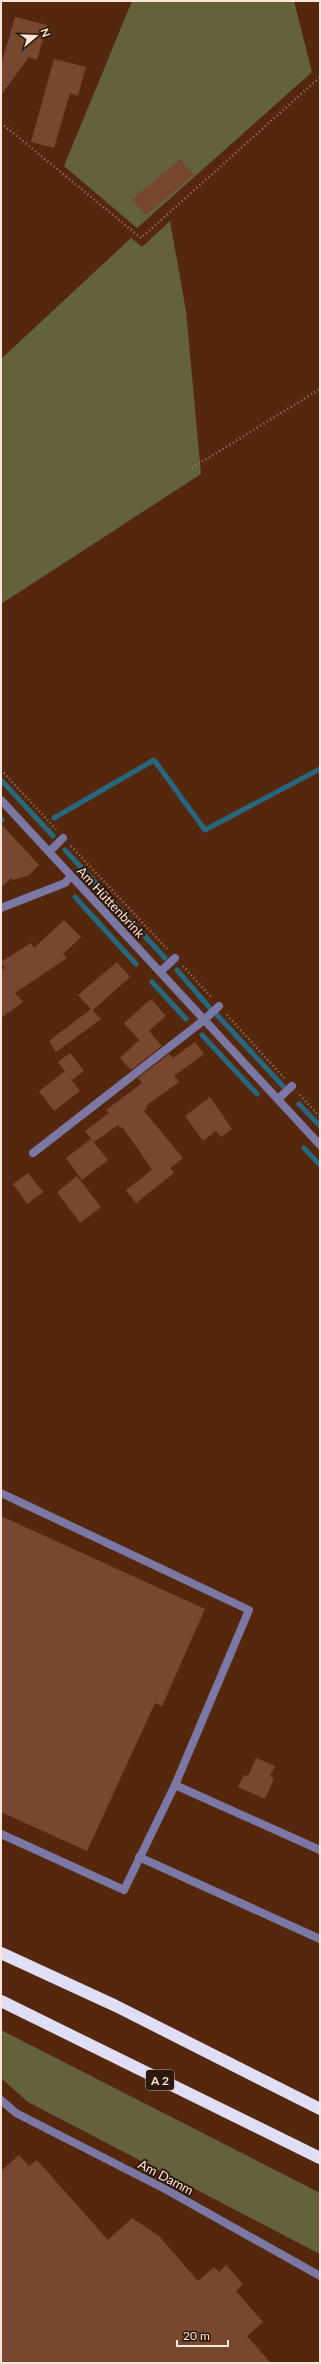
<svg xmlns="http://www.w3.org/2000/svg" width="321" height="2364" viewBox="0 0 321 2364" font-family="Lato,sans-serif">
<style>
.green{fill:#63623a}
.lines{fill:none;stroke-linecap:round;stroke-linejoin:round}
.stream{stroke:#276881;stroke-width:5}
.building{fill:#77472e}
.path{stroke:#a07c68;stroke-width:2.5;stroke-dasharray:1 3;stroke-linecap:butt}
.service{stroke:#7b78a6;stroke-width:8}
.minor{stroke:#7b78a6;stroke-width:8}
.tertiary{stroke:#7b78a6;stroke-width:8}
.motorway{stroke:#dfdef5;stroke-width:12}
.labels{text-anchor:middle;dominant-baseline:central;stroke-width:4;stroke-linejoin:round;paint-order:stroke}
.shield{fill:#2d180d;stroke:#bfa89c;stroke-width:1}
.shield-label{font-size:12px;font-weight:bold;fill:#fde5d9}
.street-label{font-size:13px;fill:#fde5d9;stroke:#2d180d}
</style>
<rect width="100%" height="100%" fill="#55280e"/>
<g class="green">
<path d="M 132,1 L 294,1 L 312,72 L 137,228 L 64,166 Z"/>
<path d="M 170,221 L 186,311 L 201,474 L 1,604 L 1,359 L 131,238 L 142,247 Z"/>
<path d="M 1,2030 L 320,2193 L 320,2254 L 28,2102 L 1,2078 Z"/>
</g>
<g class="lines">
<g class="stream">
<path d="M 1,780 L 53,836"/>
<path d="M 1,818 L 2,820"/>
<path d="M 54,818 L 154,760 L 205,830 L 320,769"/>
<path d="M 65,850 L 165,958"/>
<path d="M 75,897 L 136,964"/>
<path d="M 177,970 L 209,1007"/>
<path d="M 152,982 L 186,1019"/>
<path d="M 217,1015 L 283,1086"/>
<path d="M 202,1035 L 257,1094"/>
<path d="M 299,1104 L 320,1126"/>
<path d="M 304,1148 L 320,1165"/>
</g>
</g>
<g class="building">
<path d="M 15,17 L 47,25 L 37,60 L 29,57 L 1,95 L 1,65 Z"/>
<path d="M 54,59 L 86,67 L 78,96 L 70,93 L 54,148 L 31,142 Z"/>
<path d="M 181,159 L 194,175 L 146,215 L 132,199 Z"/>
<path d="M 1,824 L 39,865 L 29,875 L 13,880 L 11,878 L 1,888 Z"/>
<path d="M 64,920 L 81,937 L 63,954 L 67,958 L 15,993 L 23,1002 L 1,1018 L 1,970 L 5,968 L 1,962 L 31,943 L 34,948 Z"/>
<path d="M 117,962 L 130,977 L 93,1010 L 101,1019 L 56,1052 L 49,1041 L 91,1009 L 78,995 Z"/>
<path d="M 151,999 L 166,1016 L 149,1031 L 162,1046 L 131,1070 L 120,1058 L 139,1040 L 124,1023 Z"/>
<path d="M 195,1042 L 204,1054 L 174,1076 L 179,1082 L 146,1106 L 147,1108 L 144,1111 L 183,1158 L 170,1168 L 174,1173 L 136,1203 L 126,1190 L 152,1170 L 140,1152 L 122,1127 L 120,1128 L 118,1125 L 94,1142 L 85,1131 L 109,1113 L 106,1110 L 142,1083 L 138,1078 L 169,1054 L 173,1058 Z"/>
<path d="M 70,1053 L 84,1071 L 72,1080 L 58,1062 Z"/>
<path d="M 65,1071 L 80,1091 L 54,1111 L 39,1091 Z"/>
<path d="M 210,1097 L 232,1129 L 221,1137 L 216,1131 L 203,1141 L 185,1116 Z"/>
<path d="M 91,1139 L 108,1160 L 82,1180 L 66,1158 Z"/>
<path d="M 28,1173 L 43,1192 L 27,1204 L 13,1184 Z"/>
<path d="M 77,1176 L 101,1207 L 80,1223 L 57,1192 Z"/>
<path d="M 1,1516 L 205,1609 L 162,1706 L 155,1703 L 87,1851 L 1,1812 Z"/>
<path d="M 256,1758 L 275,1766 L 270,1776 L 274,1778 L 265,1799 L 238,1787 L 244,1775 L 248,1776 Z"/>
<path d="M 19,2155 L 29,2166 L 37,2160 L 108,2240 L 132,2218 L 159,2236 L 198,2281 L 214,2267 L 219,2272 L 226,2265 L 243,2284 L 236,2291 L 263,2322 L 247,2336 L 271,2363 L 1,2363 L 1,2171 Z"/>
</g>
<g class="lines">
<g class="path">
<path d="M 1,123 L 141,238 L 320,77"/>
<path d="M 192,468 L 320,389"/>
<path d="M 1,770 L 56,829"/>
<path d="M 71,846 L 167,949"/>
<path d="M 183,966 L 212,998"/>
<path d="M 227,1015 L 284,1078"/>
<path d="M 300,1095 L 320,1117"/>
</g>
<g class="service">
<path d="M 49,852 L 63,838"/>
<path d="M 160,972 L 175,958"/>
<path d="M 204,1020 L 219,1006"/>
<path d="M 278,1099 L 292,1086"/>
<path d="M 1,1493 L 249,1610 L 175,1785 L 124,1890 L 1,1834"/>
<path d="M 175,1785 L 320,1850"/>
<path d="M 139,1857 L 320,1939"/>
<path d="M 1,2100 L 16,2113 L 165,2189 L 320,2276"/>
</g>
<g class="minor">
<path d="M 1,908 L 65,883 L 71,876"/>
<path d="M 33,1153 L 204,1020"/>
</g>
<path class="tertiary" d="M 1,800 L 320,1145"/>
<g class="motorway">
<path d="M 1,1953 L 116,2006 L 320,2109"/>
<path d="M 1,2001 L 320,2158"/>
</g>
</g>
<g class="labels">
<rect class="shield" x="146" y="2070" width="28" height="20" rx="3"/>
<g class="shield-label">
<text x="160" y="2080">A 2</text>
</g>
<g class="street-label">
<text transform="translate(111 902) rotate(47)">Am Hüttenbrink</text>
<text transform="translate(166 2177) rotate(28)">Am Damm</text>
</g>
</g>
<rect width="321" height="2364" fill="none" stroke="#fde5d9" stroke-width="4"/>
<g transform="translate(36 36) rotate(71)" stroke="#2d180d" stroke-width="3" paint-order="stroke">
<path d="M0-3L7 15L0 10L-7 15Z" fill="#fde5d9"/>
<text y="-6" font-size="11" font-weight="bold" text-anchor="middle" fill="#fde5d9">N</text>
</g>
<path d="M177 2340v6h51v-6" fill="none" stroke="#fde5d9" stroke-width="2"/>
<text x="183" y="2340" font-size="12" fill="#fde5d9" stroke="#2d180d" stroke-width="3" paint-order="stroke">20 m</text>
</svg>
